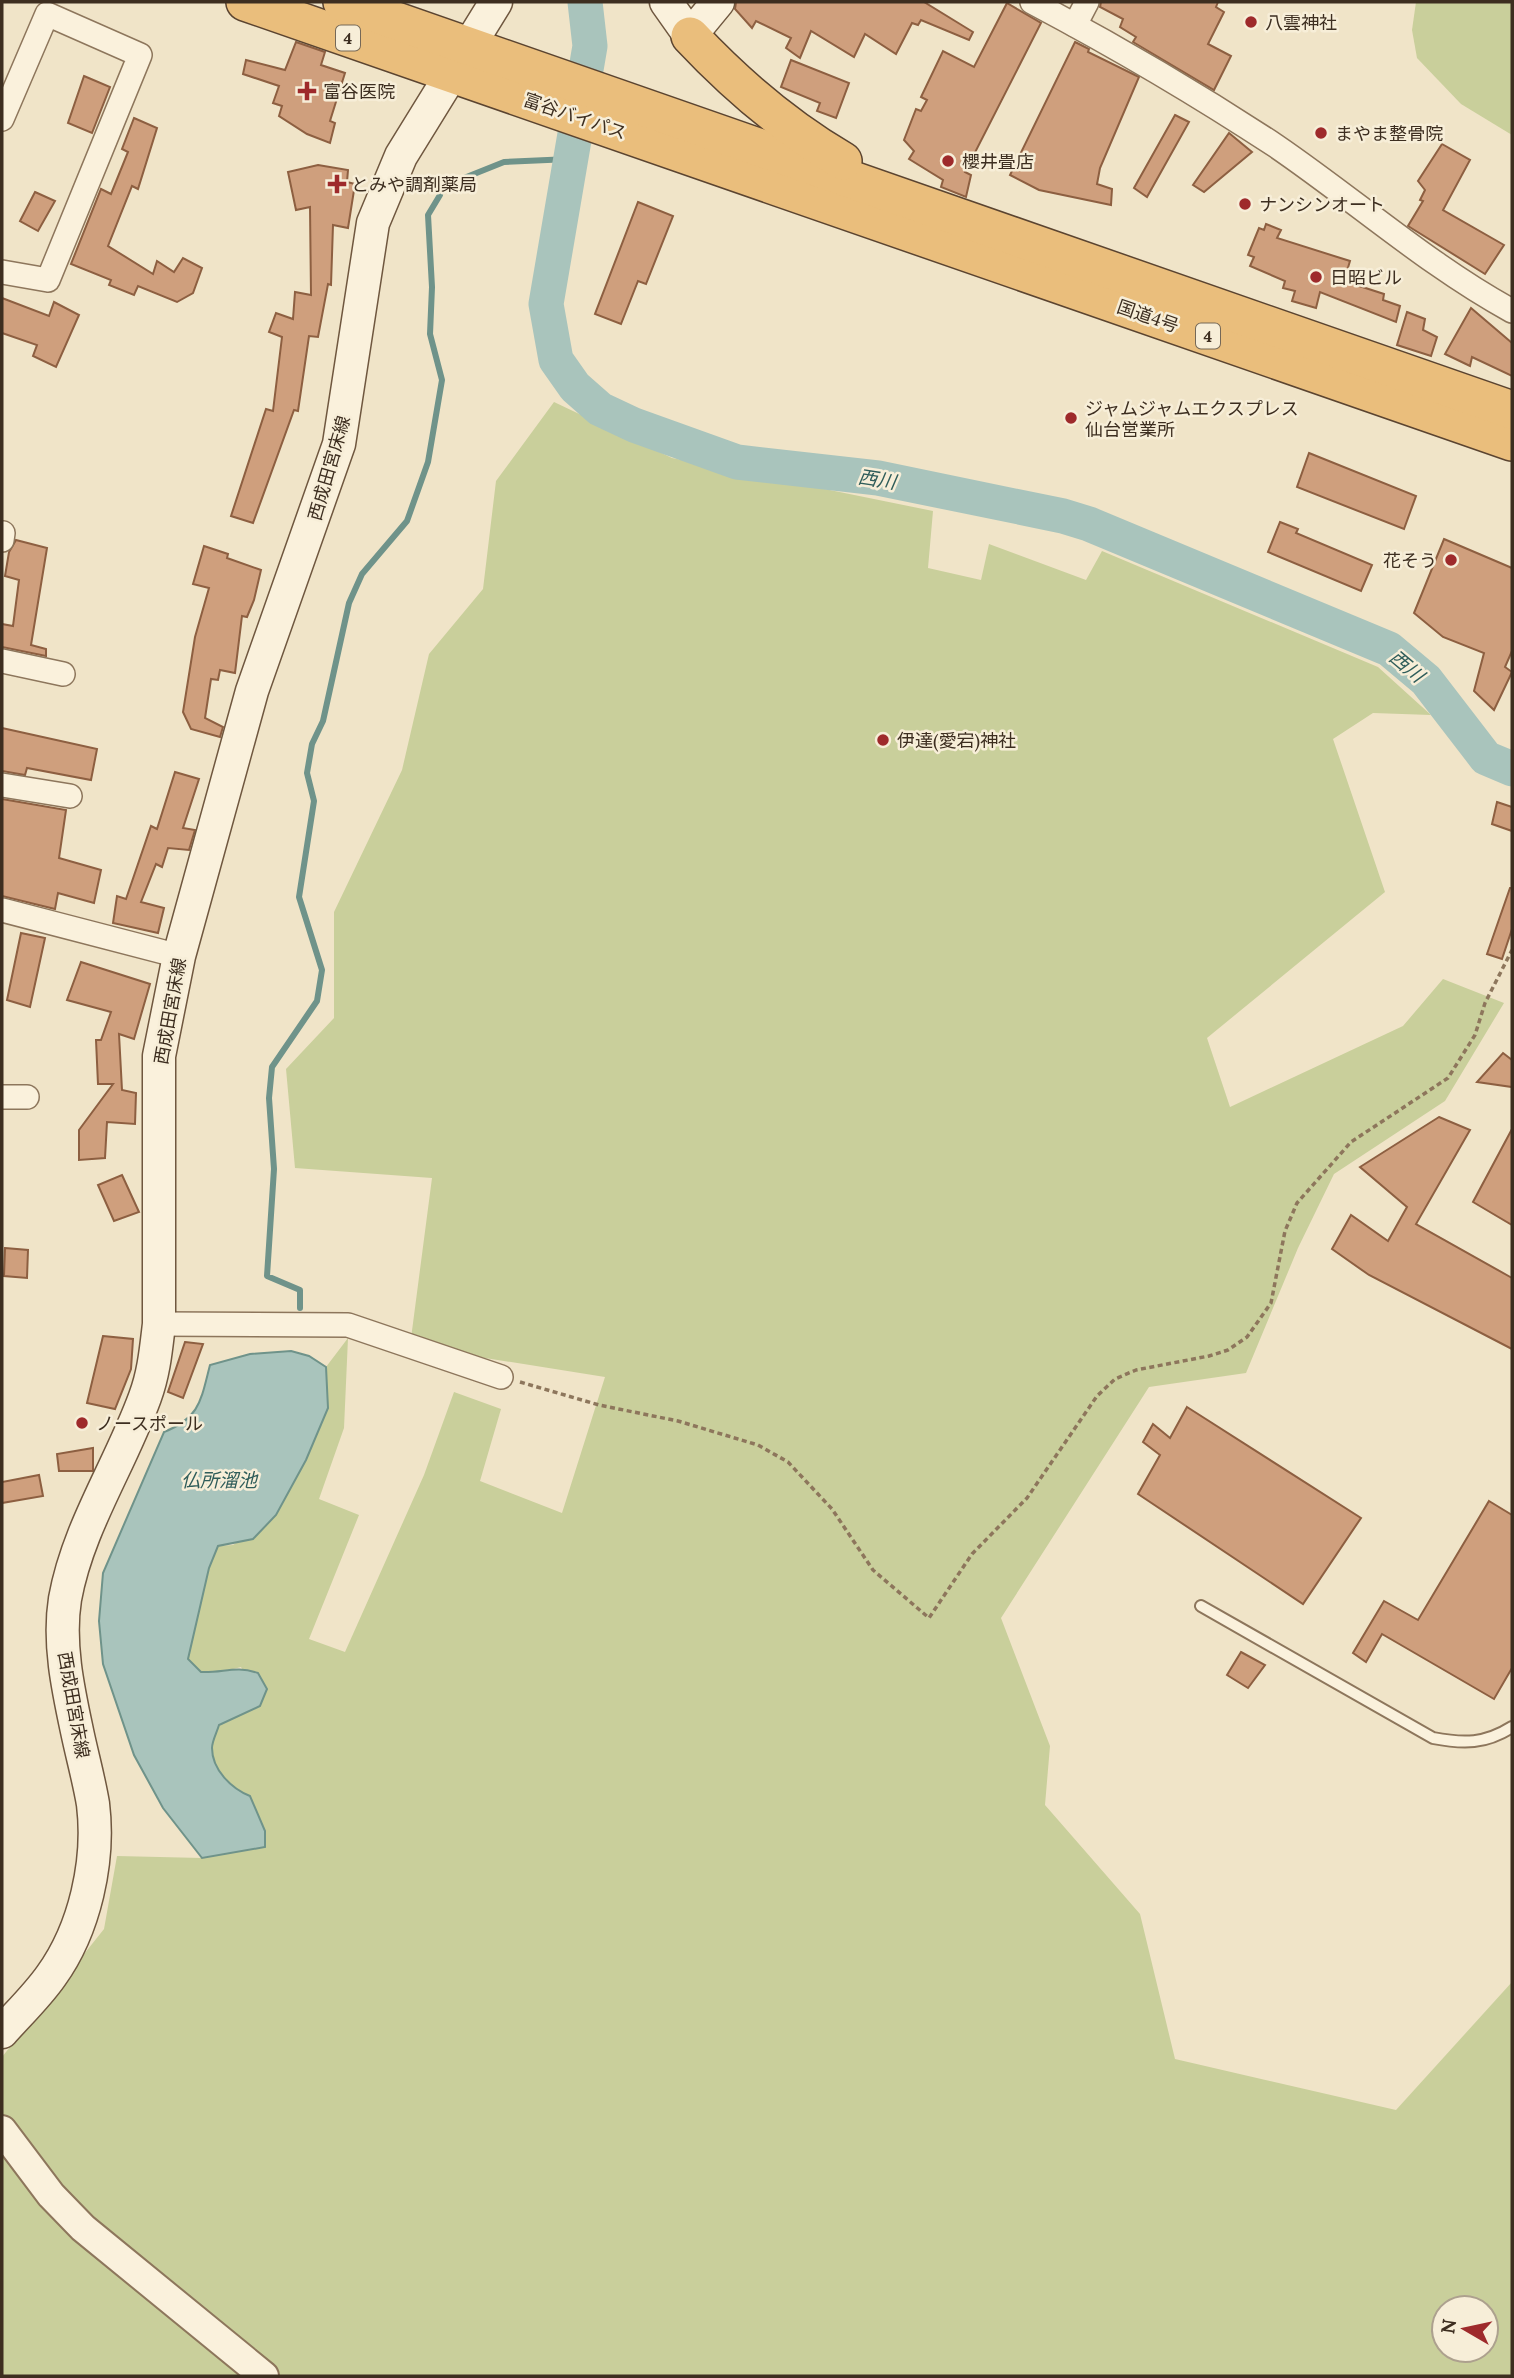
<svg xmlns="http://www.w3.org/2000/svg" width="1514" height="2378" viewBox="0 0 1514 2378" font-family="Lora,'Noto Sans JP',serif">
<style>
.green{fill:#c9cf9b;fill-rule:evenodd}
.water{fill:#a9c4bc;stroke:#6f938a;stroke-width:2}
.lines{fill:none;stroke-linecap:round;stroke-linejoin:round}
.stream{stroke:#6f938a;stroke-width:6}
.river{stroke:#a9c4bc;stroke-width:35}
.building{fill:#cf9f7d;stroke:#8d5f41;stroke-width:2}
.service-casing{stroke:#8d765c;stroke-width:14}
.minor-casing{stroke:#8d765c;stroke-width:26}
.tertiary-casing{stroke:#8d765c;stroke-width:32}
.secondary-casing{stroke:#6f573f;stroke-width:35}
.trunk-casing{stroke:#5b4430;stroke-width:40}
.path{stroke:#8d765c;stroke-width:3.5;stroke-dasharray:5 3.5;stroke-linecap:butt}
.service{stroke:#faf1dc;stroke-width:10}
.minor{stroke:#faf1dc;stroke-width:23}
.tertiary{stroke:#faf1dc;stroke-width:28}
.secondary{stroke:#faf1dc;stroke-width:32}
.trunk{stroke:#eabe7c;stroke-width:37}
.poi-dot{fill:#9e2a2b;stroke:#f7eed8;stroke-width:2.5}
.labels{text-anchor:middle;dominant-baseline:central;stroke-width:5;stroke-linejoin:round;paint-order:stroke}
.shield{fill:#f7eed8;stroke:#756857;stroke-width:2}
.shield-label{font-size:16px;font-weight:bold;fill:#3d2e20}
.poi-label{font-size:18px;fill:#3d2e20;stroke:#f7eed8;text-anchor:start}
.street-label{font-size:18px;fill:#3d2e20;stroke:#f7eed8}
.water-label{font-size:19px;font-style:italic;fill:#2f5d5a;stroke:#f7eed8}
</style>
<rect width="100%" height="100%" fill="#f0e4c8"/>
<g class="green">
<path d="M 1416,2 L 1512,2 L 1512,135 L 1461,104 L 1417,58 L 1412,30 Z"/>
<path d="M 554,402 L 672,458 L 933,511 L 928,568 L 981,580 L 989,544 L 1086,580 L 1102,551 L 1378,667 L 1431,715 L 1373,713 L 1333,739 L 1385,892 L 1207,1038 L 1230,1107 L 1403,1026 L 1443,979 L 1504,1003 L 1445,1101 L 1334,1174 L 1298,1248 L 1246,1373 L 1149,1387 L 1001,1618 L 1050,1746 L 1045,1805 L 1140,1914 L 1175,2059 L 1396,2110 L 1512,1982 L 1512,2376 L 2,2376 L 2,2057 L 104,1929 L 117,1856 L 202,1858 L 255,1811 L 250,1796 C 232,1789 212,1770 212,1748 C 212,1741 217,1732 219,1725 L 260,1706 L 241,1667 L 218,1673 L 201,1672 L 188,1660 L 209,1568 L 218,1546 L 233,1545 L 276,1515 L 306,1460 L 328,1408 L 326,1367 L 348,1338 L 344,1428 L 319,1499 L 359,1515 L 309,1639 L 345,1652 L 424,1475 L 454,1392 L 501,1409 L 480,1481 L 562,1513 L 605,1377 L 410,1346 L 432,1178 L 295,1168 L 286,1069 L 334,1018 L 334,912 L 402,770 L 429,654 L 483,589 L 496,481 ZM 1444,2308 L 1486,2308 L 1486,2350 L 1444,2350 Z"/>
</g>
<path class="water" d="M 291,1351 L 309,1356 L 326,1367 L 328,1408 L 306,1460 L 276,1515 L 253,1539 L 218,1546 L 209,1568 L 188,1659 L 201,1672 C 224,1673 235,1665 258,1673 L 267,1689 L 260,1706 L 219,1725 C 217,1732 212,1741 212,1748 C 212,1770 232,1789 250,1796 L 265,1831 L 265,1847 L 202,1858 L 163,1808 L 134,1755 L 103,1664 L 99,1621 L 103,1573 L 164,1432 C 200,1418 201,1400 210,1365 L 250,1354 Z"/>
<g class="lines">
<g class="stream">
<path d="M 464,178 L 504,162 L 570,159"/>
<path d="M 300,1308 L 300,1290 L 267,1276 L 274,1169 L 269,1098 L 272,1067 L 317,1001 L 322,970 L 299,897 L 314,801 L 307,773 L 312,744 L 323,721 L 349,603 L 362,574 L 407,521 L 428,462 L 442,380 L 430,334 L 432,287 L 428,215 L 440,195"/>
</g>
<path class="river" d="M 585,2 L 590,46 L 546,304 L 556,360 L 575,387 L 600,409 L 634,425 L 737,462 L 878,478 L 1063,516 L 1089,524 L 1389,649 L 1426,680 L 1486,758 L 1512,769"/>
</g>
<g class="building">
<path d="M 736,2 L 924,2 L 973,32 L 969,40 L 921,20 L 918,25 L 912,23 L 896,54 L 865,34 L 854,57 L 811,31 L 800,58 L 786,48 L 791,38 L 756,21 L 752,28 L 735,9 Z"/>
<path d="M 1101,2 L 1218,2 L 1216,7 L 1224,12 L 1208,44 L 1231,56 L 1214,90 L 1133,42 L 1136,37 L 1120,27 L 1123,19 L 1100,7 Z"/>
<path d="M 1007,3 L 1041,23 L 965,172 L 971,175 L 966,197 L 941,187 L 943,180 L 909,159 L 914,151 L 904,140 L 916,109 L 921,111 L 927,100 L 921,97 L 943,51 L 974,67 Z"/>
<path d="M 296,42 L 325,52 L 321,65 L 345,73 L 330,121 L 335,123 L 330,143 L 307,134 L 279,116 L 282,106 L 273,103 L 279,86 L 243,74 L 246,60 L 285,70 Z"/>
<path d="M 1075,42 L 1089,49 L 1088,52 L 1139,77 L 1100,168 L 1097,184 L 1112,189 L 1111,205 L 1039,190 L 1010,175 Z"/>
<path d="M 791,60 L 849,83 L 836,118 L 817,111 L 820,103 L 781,87 Z"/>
<path d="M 84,76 L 110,87 L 92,133 L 68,123 Z"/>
<path d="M 1175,115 L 1189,122 L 1147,197 L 1134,188 Z"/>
<path d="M 134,118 L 157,128 L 138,189 L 132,186 L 108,246 L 153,274 L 157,261 L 174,272 L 183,258 L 202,268 L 193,293 L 177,302 L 138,286 L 134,295 L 109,285 L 111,280 L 71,264 L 101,189 L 111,194 L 128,152 L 122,149 Z"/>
<path d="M 1229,133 L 1252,152 L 1204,192 L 1193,185 Z"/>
<path d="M 1442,144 L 1470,160 L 1443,210 L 1504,245 L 1485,274 L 1408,226 L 1423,201 L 1420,200 L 1425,190 L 1418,181 Z"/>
<path d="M 318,165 L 348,170 L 347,182 L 355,184 L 348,228 L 333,225 L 331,285 L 328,284 L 318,337 L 309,336 L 298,411 L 294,410 L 253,523 L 231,516 L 266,409 L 273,411 L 282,337 L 269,332 L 276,313 L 293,319 L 295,292 L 311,295 L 310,207 L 296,210 L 288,172 Z"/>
<path d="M 35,192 L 55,201 L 38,231 L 20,221 Z"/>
<path d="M 638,202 L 673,216 L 646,284 L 638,281 L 621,324 L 595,314 Z"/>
<path d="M 1266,224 L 1281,230 L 1277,238 L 1350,261 L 1344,281 L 1384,294 L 1383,300 L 1400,306 L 1396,322 L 1320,292 L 1316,308 L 1292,301 L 1295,291 L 1283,288 L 1285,281 L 1250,266 L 1254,257 L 1248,255 L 1259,228 L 1264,230 Z"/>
<path d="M 2,298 L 49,316 L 54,302 L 79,315 L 56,367 L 33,356 L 37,345 L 2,333 Z"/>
<path d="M 1471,308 L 1512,343 L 1512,376 L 1472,357 L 1470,366 L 1445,354 Z"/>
<path d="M 1407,312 L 1425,319 L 1423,330 L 1437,337 L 1431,356 L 1397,345 Z"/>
<path d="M 1309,453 L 1416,496 L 1404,529 L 1297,487 Z"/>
<path d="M 1280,522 L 1298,529 L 1296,533 L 1372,565 L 1361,591 L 1268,552 Z"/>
<path d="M 1444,539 L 1512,568 L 1512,651 L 1505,667 L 1512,672 L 1494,710 L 1474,691 L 1484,653 L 1443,637 L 1414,613 Z"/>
<path d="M 16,540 L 47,548 L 31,645 L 46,649 L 46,656 L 2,647 L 2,624 L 13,626 L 19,580 L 5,576 L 9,552 Z"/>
<path d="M 204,546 L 228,554 L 227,558 L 261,570 L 254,600 L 247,617 L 242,616 L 235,673 L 220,670 L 218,680 L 211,679 L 205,718 L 223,727 L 220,737 L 191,729 L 183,712 L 195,637 L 209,588 L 193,584 Z"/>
<path d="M 2,728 L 97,749 L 91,780 L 27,768 L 25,775 L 2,771 Z"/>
<path d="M 175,772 L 199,779 L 183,828 L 195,830 L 189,850 L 168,848 L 162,867 L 156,864 L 141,902 L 164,908 L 158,933 L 113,923 L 117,896 L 126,899 L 151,826 L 157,829 Z"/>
<path d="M 2,799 L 66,810 L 59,858 L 101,870 L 94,903 L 58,893 L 55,909 L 2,896 Z"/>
<path d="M 1497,802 L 1512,807 L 1512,831 L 1492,824 Z"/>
<path d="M 1510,888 L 1512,888 L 1512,929 L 1502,959 L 1487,954 Z"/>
<path d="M 21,933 L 45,938 L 30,1007 L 7,1000 Z"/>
<path d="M 81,962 L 150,984 L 134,1039 L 119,1034 L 122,1090 L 136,1093 L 135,1124 L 107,1122 L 105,1158 L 79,1160 L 79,1130 L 113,1084 L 98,1084 L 96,1040 L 101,1040 L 111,1012 L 67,1000 Z"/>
<path d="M 1503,1053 L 1512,1060 L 1512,1087 L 1477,1082 Z"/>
<path d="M 1439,1117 L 1470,1130 L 1416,1224 L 1512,1278 L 1512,1349 L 1369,1275 L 1332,1249 L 1351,1215 L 1388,1241 L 1407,1207 L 1360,1167 Z"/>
<path d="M 1512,1129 L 1512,1225 L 1473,1202 Z"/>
<path d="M 122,1175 L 139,1212 L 114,1221 L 98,1185 Z"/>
<path d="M 5,1248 L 28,1250 L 27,1278 L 4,1276 Z"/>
<path d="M 103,1336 L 133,1339 L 131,1369 L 115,1409 L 87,1403 Z"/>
<path d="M 185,1342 L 203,1344 L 183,1398 L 168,1392 Z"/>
<path d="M 1187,1407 L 1361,1518 L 1303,1604 L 1138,1494 L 1160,1455 L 1143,1442 L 1153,1424 L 1170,1438 Z"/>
<path d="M 93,1448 L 93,1471 L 59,1471 L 57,1454 Z"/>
<path d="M 39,1475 L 43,1496 L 2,1503 L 2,1482 Z"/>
<path d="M 1489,1501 L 1512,1515 L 1512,1668 L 1494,1699 L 1382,1634 L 1366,1662 L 1353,1653 L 1384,1601 L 1418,1620 Z"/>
<path d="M 1241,1652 L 1265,1665 L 1248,1688 L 1227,1675 Z"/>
</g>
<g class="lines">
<g class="service-casing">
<path id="service" d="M 1201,1606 L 1433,1738 C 1464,1744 1485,1744 1512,1727"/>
</g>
<g class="minor-casing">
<g id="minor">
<path d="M 1032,2 C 1115,46 1197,94 1276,146 C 1355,200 1428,265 1512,311"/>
<path d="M 1075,25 L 1087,2"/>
<path d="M 2,119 L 47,14 L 140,55 L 48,280 L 2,272"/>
<path d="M 2,540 L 3,533"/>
<path d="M 2,661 L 63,674"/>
<path d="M 2,785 L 70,796"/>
<path d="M 2,910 L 179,956"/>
<path d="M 2,1097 L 27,1097"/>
<path d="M 159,1324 L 348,1325 L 501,1377"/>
</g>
</g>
<g class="tertiary-casing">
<path id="tertiary" d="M 2,2130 L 51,2195 L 83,2228 L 264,2376"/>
</g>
<g class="secondary-casing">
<g id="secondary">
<path d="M 666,2 L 690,36 L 718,2"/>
<path d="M 2,2032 C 18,2014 37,1996 51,1976 C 85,1929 100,1861 93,1804 C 89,1780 82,1755 77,1731 C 68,1689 58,1643 65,1599 C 78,1527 120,1466 145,1397 C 154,1373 156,1349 159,1324 L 159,1056 L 179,956 L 252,691 L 339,444 L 373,223 L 401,156 L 496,2"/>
</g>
</g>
<g class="trunk-casing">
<g id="trunk">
<path d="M 245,2 L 1512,442"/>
<path d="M 342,2 L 1512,410"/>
<path d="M 690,36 C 736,85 785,127 843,161"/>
</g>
</g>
<path class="path" d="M 520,1382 L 599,1405 L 678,1421 L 758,1445 L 788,1462 L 832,1509 L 873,1570 L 929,1618 L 972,1554 L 1027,1498 L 1097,1396 L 1115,1379 L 1136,1370 L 1209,1356 L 1228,1350 L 1247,1337 L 1271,1303 L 1285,1231 L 1297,1203 L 1351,1142 L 1448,1078 L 1475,1035 L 1485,1003 L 1512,950"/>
<use href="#service" class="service"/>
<use href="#minor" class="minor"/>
<use href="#tertiary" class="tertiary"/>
<use href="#secondary" class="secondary"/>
<use href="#trunk" class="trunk"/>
</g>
<g class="poi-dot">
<circle cx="1251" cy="22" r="7"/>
<path d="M303.5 80.5h7v7h7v7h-7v7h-7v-7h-7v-7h7z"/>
<circle cx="1321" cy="133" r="7"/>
<circle cx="948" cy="161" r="7"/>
<path d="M333.5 173.5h7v7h7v7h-7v7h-7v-7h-7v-7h7z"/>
<circle cx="1245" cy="204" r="7"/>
<circle cx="1316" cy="277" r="7"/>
<circle cx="1071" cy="418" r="7"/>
<circle cx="1451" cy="560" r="7"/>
<circle cx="883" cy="740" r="7"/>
<circle cx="82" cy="1423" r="7"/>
</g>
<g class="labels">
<g class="shield">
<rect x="336" y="25.5" width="24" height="25" rx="5"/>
<rect x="1196" y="323.5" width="24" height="25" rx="5"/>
</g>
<g class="shield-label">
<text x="348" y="38">4</text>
<text x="1208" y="336">4</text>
</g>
<g class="poi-label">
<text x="1265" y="22">八雲神社</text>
<text x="323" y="91">富谷医院</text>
<text x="1335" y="133">まやま整骨院</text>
<text x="962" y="161">櫻井畳店</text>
<text x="351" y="184">とみや調剤薬局</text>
<text x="1259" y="204">ナンシンオート</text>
<text x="1330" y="277">日昭ビル</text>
<text x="1085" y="408">ジャムジャムエクスプレス<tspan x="1085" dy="21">仙台営業所</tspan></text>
<text x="1437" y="560" text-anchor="end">花そう</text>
<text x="897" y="740">伊達(愛宕)神社</text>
<text x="96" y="1423">ノースポール</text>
</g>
<g class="street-label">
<text transform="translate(575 116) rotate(19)">富谷バイパス</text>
<text transform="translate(1148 316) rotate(19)">国道4号</text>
<text transform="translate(329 468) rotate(-74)">西成田宮床線</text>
<text transform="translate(170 1011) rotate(-80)">西成田宮床線</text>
<text transform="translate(74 1705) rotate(80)">西成田宮床線</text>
</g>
<g class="water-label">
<text transform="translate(877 479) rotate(9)">西川</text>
<text transform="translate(1407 666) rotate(40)">西川</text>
<text x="219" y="1480">仏所溜池</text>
</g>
</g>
<rect width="1514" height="2378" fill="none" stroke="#3d2e20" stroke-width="7"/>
<g transform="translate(1465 2329) rotate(279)"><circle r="33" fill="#f7eed8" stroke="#ada18e" stroke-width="2"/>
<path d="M0-5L12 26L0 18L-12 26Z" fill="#9e2a2b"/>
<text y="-10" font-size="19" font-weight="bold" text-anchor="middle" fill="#3d2e20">N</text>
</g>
</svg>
